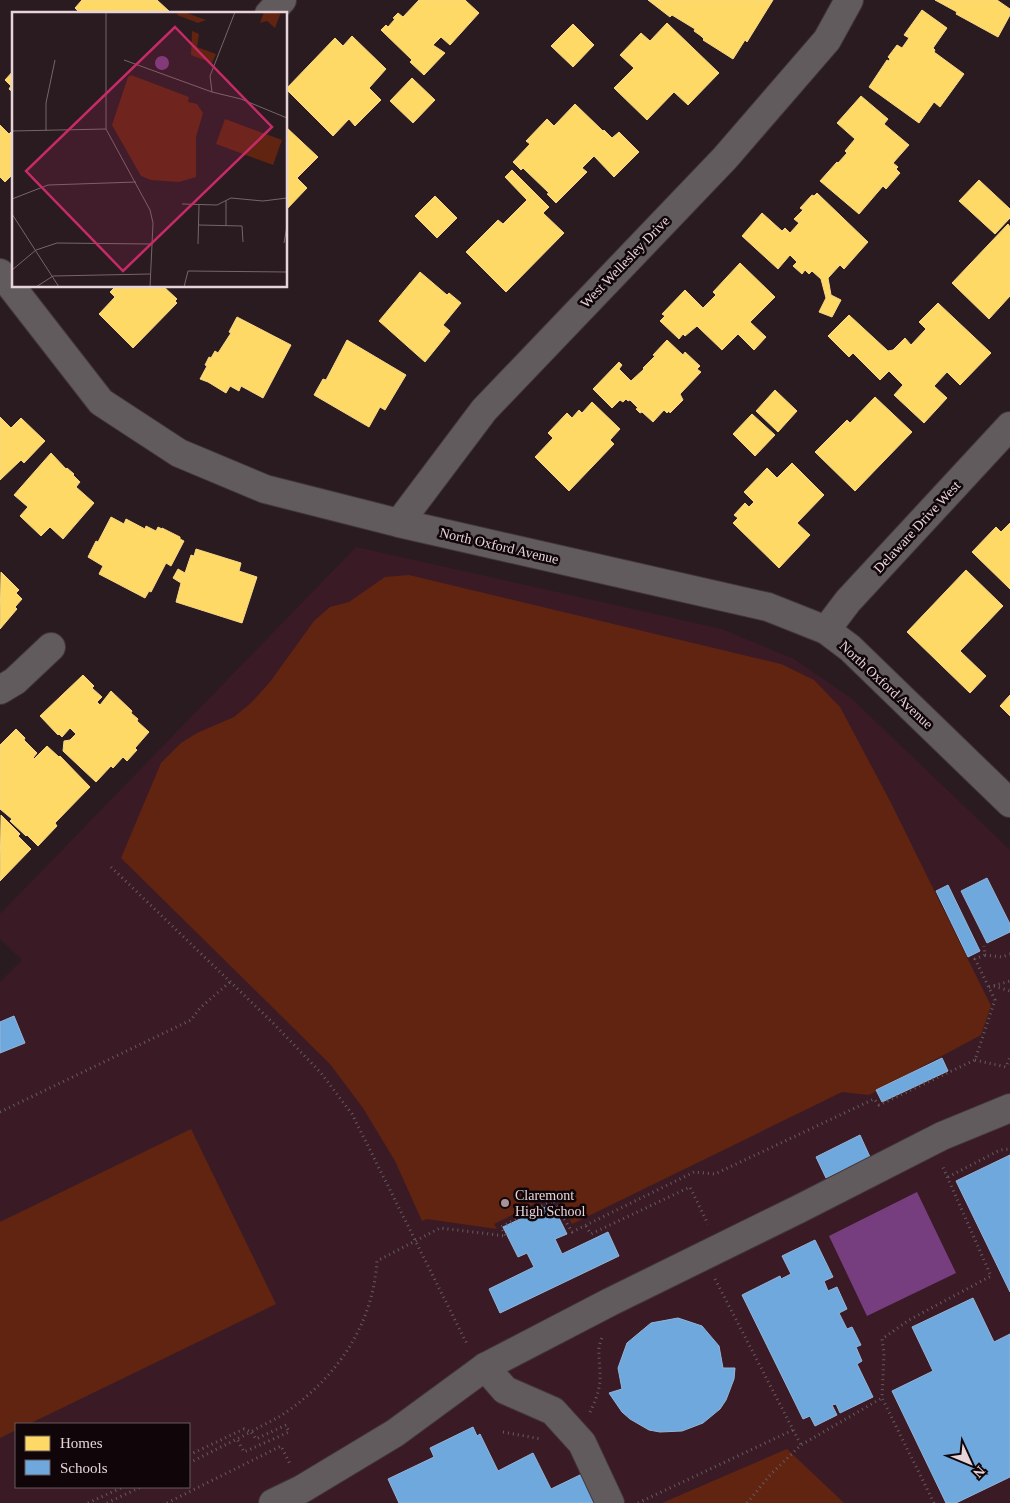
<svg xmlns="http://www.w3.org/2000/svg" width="1010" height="1503" viewBox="0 0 1010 1503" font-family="Georgia,serif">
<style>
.built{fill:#3a1b25;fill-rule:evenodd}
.green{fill:#602411}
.water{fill:#763e7f}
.homes{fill:#ffd966;stroke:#f8d888}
.schools{fill:#6fa8dc;stroke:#93b5db}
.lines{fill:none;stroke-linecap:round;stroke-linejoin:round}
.minor-casing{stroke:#43373b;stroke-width:30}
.path{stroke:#645d60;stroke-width:3;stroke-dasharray:1 4;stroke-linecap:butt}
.minor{stroke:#615b5e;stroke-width:28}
.poi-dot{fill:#a59398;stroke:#100609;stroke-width:2}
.labels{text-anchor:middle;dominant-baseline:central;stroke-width:5;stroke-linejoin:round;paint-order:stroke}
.street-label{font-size:14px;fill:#e7d4d9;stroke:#100609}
.poi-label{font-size:14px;fill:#e7d4d9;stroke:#100609;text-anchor:start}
.inset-road{fill:none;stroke:#76656a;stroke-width:1}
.view{fill:#c62b68;fill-opacity:0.15;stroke:#c62b68;stroke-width:2.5}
.inset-edge{fill:none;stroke:#e7d4d9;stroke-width:2.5}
</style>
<rect width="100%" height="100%" fill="#2a1b20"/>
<path class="built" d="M 356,547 L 722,629 L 794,659 L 851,698 L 1010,850 L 1010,1503 L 0,1503 L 0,982 L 22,960 L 0,939 L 0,914 ZM 16,1424 L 189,1424 L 189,1487 L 16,1487 Z"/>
<g class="green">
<path d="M 409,575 L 781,664 L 814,680 L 840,707 L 891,803 L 991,1006 L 981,1035 L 869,1095 L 842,1092 L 572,1224 L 557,1193 L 494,1224 L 497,1229 L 427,1219 L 422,1221 L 395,1161 L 363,1108 L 330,1064 L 121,858 L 161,763 L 181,743 L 197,733 L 234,717 L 251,703 L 270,682 L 314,621 L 330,607 L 349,602 L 385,577 Z"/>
<path d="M 191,1129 L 276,1304 L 29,1424 L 16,1424 L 16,1430 L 0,1438 L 0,1222 Z"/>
<path d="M 787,1449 L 844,1503 L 662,1503 Z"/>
</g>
<path class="water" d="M 917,1192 L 956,1273 L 867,1316 L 829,1236 Z"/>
<g class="homes">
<path d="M 82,0 L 157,0 L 170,12 L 168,14 L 81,14 L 75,8 Z"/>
<path d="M 419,0 L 465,0 L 479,13 L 450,45 L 441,37 L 433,45 L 445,53 L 424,75 L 410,62 L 412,60 L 381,30 L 386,25 L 388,27 L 395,19 L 393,18 L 398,13 L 403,17 Z"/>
<path d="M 648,0 L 773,0 L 747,42 L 745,40 L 733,59 L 703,40 L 704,39 L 701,36 L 694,31 L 695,29 L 672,15 L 670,17 Z"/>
<path d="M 935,0 L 997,0 L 1010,9 L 1010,15 L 998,37 L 956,14 L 957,12 Z"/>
<path d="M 922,10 L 947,28 L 933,48 L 935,50 L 934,52 L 964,74 L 940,107 L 934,102 L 919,123 L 869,87 L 887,60 L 889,61 L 890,59 L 888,57 L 897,45 L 902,48 L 909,38 L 904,35 Z"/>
<path d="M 667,23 L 719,73 L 688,105 L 674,92 L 647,120 L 614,88 L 634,68 L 620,55 L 641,33 L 650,41 Z"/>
<path d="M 573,24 L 594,45 L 573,67 L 551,46 Z"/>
<path d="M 352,36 L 386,69 L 369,88 L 381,100 L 355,126 L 349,119 L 333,136 L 286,89 L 335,38 L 343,46 Z"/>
<path d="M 14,70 L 14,93 L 9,89 L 11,86 L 5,80 Z"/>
<path d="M 412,78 L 435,100 L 413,123 L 390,101 Z"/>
<path d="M 861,96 L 888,119 L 884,124 L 909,145 L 893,163 L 898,167 L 896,169 L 900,173 L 886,189 L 883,186 L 859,214 L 820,181 L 837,162 L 838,163 L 847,153 L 845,151 L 855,139 L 837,123 Z"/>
<path d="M 575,104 L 603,131 L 604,130 L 612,138 L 619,132 L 639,152 L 614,177 L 594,156 L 582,168 L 587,172 L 556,203 L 547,194 L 549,193 L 523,168 L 521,170 L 513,162 L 530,144 L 526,141 L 547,119 L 554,126 Z"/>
<path d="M 0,125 L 9,134 L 12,131 L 14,133 L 14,173 L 5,182 L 0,177 Z"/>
<path d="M 286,127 L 318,157 L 297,178 L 307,188 L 286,210 Z"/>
<path d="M 512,170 L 549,207 L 543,213 L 564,233 L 506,292 L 466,252 L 498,220 L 503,224 L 527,200 L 505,177 Z"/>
<path d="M 979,180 L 1010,209 L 1010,218 L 995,234 L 959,201 Z"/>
<path d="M 817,193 L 868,242 L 844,269 L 840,265 L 828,278 L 831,295 L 841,300 L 832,317 L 819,312 L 826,298 L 821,279 L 812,271 L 809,274 L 805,270 L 802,274 L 793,266 L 797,262 L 790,255 L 778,269 L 742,236 L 762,213 L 782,231 L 785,228 L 790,233 L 799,223 L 794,219 L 803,210 L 800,208 L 812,195 L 814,196 Z"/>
<path d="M 435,196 L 457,218 L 437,238 L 415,216 Z"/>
<path d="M 1008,224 L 1010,227 L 1010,296 L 989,319 L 952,283 Z"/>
<path d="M 740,263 L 775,297 L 750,322 L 766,337 L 754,350 L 738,334 L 722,350 L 697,326 L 685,336 L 683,334 L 679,339 L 660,321 L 665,316 L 662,314 L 685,290 L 703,308 L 716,295 L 713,292 Z"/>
<path d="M 420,272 L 447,295 L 449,293 L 461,303 L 443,325 L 450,331 L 425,362 L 379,321 Z"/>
<path d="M 116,286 L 163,286 L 177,299 L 175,301 L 177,303 L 133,348 L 99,314 L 115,297 L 110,292 Z"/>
<path d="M 938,303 L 991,353 L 960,385 L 947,372 L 934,386 L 947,398 L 924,423 L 894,395 L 903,385 L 889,371 L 880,380 L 853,353 L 849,357 L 828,336 L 849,315 L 888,351 L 893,350 L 905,338 L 911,345 L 926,329 L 919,322 Z"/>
<path d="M 237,317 L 291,345 L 263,398 L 241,386 L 239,391 L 230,386 L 226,393 L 208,382 L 200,379 L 207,366 L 205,365 L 209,357 L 211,358 L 215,351 L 218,353 L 231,333 L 229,332 Z"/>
<path d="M 347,340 L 406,375 L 385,410 L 380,407 L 369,427 L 314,395 L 323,379 L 326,380 Z"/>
<path d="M 667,340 L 683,355 L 685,352 L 700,366 L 697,369 L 701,372 L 680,394 L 683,400 L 670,413 L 669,411 L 667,413 L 664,410 L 653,422 L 642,412 L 640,413 L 636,409 L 638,408 L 630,400 L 628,401 L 626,399 L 623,402 L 620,400 L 612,408 L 593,389 L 619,362 L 622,365 L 619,369 L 631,381 L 644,369 L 643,368 L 655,356 L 653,355 Z"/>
<path d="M 775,390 L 797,411 L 778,432 L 756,411 Z"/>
<path d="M 875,397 L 912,432 L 855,491 L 815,452 L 847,420 L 850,423 Z"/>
<path d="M 592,402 L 620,429 L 610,440 L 614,444 L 569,491 L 535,457 L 553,438 L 548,433 L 567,413 L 572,418 L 579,410 L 582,413 Z"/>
<path d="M 752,414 L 775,435 L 755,456 L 733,434 Z"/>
<path d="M 0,417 L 11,428 L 21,418 L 45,441 L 24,463 L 21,460 L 0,480 Z"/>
<path d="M 51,453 L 66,469 L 67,468 L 74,474 L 73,475 L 80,482 L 76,487 L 94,503 L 63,539 L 50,527 L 41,536 L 20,516 L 28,507 L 14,495 Z"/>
<path d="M 792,463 L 824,495 L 797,523 L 810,535 L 779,568 L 733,523 L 738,518 L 734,515 L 745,503 L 749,507 L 754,502 L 744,492 L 767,468 L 777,478 Z"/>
<path d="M 111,517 L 124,524 L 126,519 L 145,529 L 146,526 L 156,531 L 158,527 L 162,529 L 162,528 L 180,537 L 180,539 L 184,541 L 171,566 L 166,563 L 151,592 L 149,591 L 145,598 L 99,574 L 103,566 L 88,557 L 96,541 L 98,542 Z"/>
<path d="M 1010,523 L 1010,589 L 972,552 L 996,527 L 1001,532 Z"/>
<path d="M 196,549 L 241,563 L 239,571 L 257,577 L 242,623 L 176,602 L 181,583 L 173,578 L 178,569 L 185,573 L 191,555 L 194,556 Z"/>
<path d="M 966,570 L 1003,606 L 960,651 L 986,676 L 970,693 L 907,632 Z"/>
<path d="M 1,572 L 19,590 L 16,593 L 22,599 L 15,607 L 17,609 L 0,629 Z"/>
<path d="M 83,675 L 94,686 L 92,688 L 102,697 L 97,702 L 100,705 L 111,691 L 132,711 L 131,713 L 138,719 L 137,721 L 149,732 L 135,748 L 137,750 L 127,761 L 123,757 L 113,768 L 111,766 L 96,782 L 63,751 L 64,741 L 70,740 L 76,734 L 70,728 L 62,737 L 59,734 L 58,735 L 40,716 Z"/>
<path d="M 1010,695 L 1010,716 L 1000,706 Z"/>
<path d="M 16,729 L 25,738 L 24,740 L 37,753 L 33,758 L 34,759 L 47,746 L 59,757 L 60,756 L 90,787 L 55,823 L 57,826 L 38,846 L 27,835 L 26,836 L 10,821 L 12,819 L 0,809 L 0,745 Z"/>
<path d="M 1,815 L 20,834 L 18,836 L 31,849 L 0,881 Z"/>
</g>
<g class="schools">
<path d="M 987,878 L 1010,924 L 1010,932 L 987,943 L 961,891 Z"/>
<path d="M 948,885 L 980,951 L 968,957 L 936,891 Z"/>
<path d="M 14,1016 L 25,1043 L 0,1053 L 0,1022 Z"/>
<path d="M 942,1058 L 948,1071 L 882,1102 L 876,1090 Z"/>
<path d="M 860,1135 L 870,1157 L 826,1178 L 816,1157 Z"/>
<path d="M 1010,1155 L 1010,1292 L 956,1181 Z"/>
<path d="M 552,1204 L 567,1234 L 555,1239 L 562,1254 L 608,1232 L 619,1256 L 500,1313 L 489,1289 L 534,1267 L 527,1253 L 518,1257 L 503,1227 Z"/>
<path d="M 815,1240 L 833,1277 L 824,1281 L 828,1291 L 837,1287 L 847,1309 L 839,1313 L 847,1329 L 852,1327 L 861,1345 L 856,1347 L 862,1361 L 857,1364 L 873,1397 L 840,1413 L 836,1404 L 832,1405 L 837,1415 L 815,1426 L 810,1416 L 803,1419 L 742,1295 L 780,1276 L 781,1279 L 791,1274 L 782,1256 Z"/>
<path d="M 973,1298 L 994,1342 L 1010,1334 L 1010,1477 L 956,1503 L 946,1503 L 892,1391 L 933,1371 L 912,1327 Z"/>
<path d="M 678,1318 L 702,1326 L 719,1346 L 723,1368 L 735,1368 L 734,1379 L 726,1400 L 720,1409 L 703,1423 L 682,1431 L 660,1432 L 649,1430 L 630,1419 L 622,1412 L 609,1393 L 622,1389 L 618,1368 L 627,1343 L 651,1323 Z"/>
<path d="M 473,1427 L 477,1436 L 480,1434 L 498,1471 L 533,1453 L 551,1489 L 582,1474 L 596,1503 L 399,1503 L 388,1479 L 434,1457 L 430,1448 Z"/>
</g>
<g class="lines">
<g class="minor-casing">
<g id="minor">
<path d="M 269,14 L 282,0"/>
<path d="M 0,273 L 7,281 L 101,402 L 179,453 L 265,489 L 399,523 L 768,607 L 826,630 L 850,648 L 1010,803"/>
<path d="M 399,523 L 484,410 L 725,158 L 827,40 L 849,0"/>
<path d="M 826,630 L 848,601 L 1010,426"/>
<path d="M 0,690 L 15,681 L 51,647"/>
<path d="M 485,1367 L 505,1390 L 553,1411 L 582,1443 L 610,1503"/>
<path d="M 273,1503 L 302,1489 L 395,1433 L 485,1367 L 610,1302 L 799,1209 L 942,1136 L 1010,1108"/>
</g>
</g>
<g class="path">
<path d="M 111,867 L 273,1023 L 321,1073 L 352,1114 L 468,1346"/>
<path d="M 985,955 L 1002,957 L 1010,954"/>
<path d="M 994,986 L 1010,991"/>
<path d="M 989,987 L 1010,981"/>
<path d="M 975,1060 L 1006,1067 L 1010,1057"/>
<path d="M 0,1112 L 191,1020 L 200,1008 L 230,982"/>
<path d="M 948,1177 L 1000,1150 L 1010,1149"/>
<path d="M 586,1226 L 591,1234 L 690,1187 L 708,1224"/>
<path d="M 715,1279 L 801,1445"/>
<path d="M 590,1412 C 596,1400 601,1387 600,1373 C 600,1360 596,1348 603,1336"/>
<path d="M 503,1432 L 541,1439"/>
<path d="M 189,1455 L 244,1429 L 251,1432 C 262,1425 275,1420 285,1413 C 337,1377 373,1325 377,1261 L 440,1228 L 506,1236 L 501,1227 L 553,1200 L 572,1232 L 694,1172 L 715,1174 L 874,1099 L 879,1105 L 975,1060 L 995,1000 L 975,959 L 985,955 L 984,946"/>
<path d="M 189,1463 L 251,1432 L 256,1439 L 286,1425 L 289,1432 L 244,1452 L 237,1439"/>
<path d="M 88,1503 L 123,1487"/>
<path d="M 107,1503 L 141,1487"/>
<path d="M 167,1503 L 281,1446 L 291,1466"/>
<path d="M 638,1503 L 793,1430"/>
<path d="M 747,1503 L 771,1474 L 801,1445 L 882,1398"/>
<path d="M 934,1503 L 882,1398 L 884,1353 L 882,1339 L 909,1320 L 991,1276 L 942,1165"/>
</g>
<use href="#minor" class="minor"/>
</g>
<circle class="poi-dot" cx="505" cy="1203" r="5"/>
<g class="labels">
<g class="street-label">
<text transform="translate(625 262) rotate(-46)">West Wellesley Drive</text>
<text transform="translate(917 527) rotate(-47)">Delaware Drive West</text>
<text transform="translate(499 546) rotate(13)">North Oxford Avenue</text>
<text transform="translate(886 685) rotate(43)">North Oxford Avenue</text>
</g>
<g class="poi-label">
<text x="515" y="1195">Claremont<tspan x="515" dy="16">High School</tspan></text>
</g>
</g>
<g transform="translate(12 12)">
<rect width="275" height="275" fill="#2a1b20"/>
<path d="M 166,0 L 172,0 L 194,8 L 186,11 L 165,3 ZM 252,0 L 269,0 L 263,16 L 255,9 L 248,11 ZM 180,19 L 187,22 L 185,35 L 204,42 L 200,51 L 179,43 ZM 119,63 L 177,85 L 176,90 L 185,92 L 191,101 L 184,125 L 184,165 L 167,170 L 139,168 L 129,164 L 100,113 L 116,65 ZM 213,107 L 270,128 L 261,153 L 204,132 Z" fill="#602411"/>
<path d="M143 51a7 7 0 1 1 14 0a7 7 0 1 1-14 0Z" fill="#763e7f"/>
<path class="inset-road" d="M 94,0 L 94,117 L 138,198 L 141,211 L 138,275M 112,48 L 200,80 L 229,87 L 275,106M 200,80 L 198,64 L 223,0M 0,119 L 94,117M 34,119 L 34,91 L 43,48M 0,187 L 36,173 L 124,170M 214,189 L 214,214M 170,192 L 205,193 L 219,186 L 251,189 L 275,186M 0,202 L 47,275M 187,213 L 230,214 L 231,230M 272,231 L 275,214M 186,232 L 187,193M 0,258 L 24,238 L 45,231 L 138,232M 24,275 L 41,264 L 138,262M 172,275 L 176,259 L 275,260"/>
<path class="view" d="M 163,15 L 260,115 L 111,259 L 14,159 Z"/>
<rect width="275" height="275" class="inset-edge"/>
</g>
<rect x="15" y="1423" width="175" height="65" fill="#100609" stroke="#66585c"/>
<rect x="25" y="1436" width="25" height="15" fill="#ffd966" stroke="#66585c"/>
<text x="60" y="1448" font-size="15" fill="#e7d4d9">Homes</text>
<rect x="25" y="1460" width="25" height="15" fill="#6fa8dc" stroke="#66585c"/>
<text x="60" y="1473" font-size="15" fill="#e7d4d9">Schools</text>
<g transform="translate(970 1463) rotate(134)" stroke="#100609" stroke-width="4" paint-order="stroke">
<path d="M0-4L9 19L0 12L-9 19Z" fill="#e7d4d9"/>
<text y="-8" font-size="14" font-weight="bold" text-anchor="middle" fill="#e7d4d9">N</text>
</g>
</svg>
